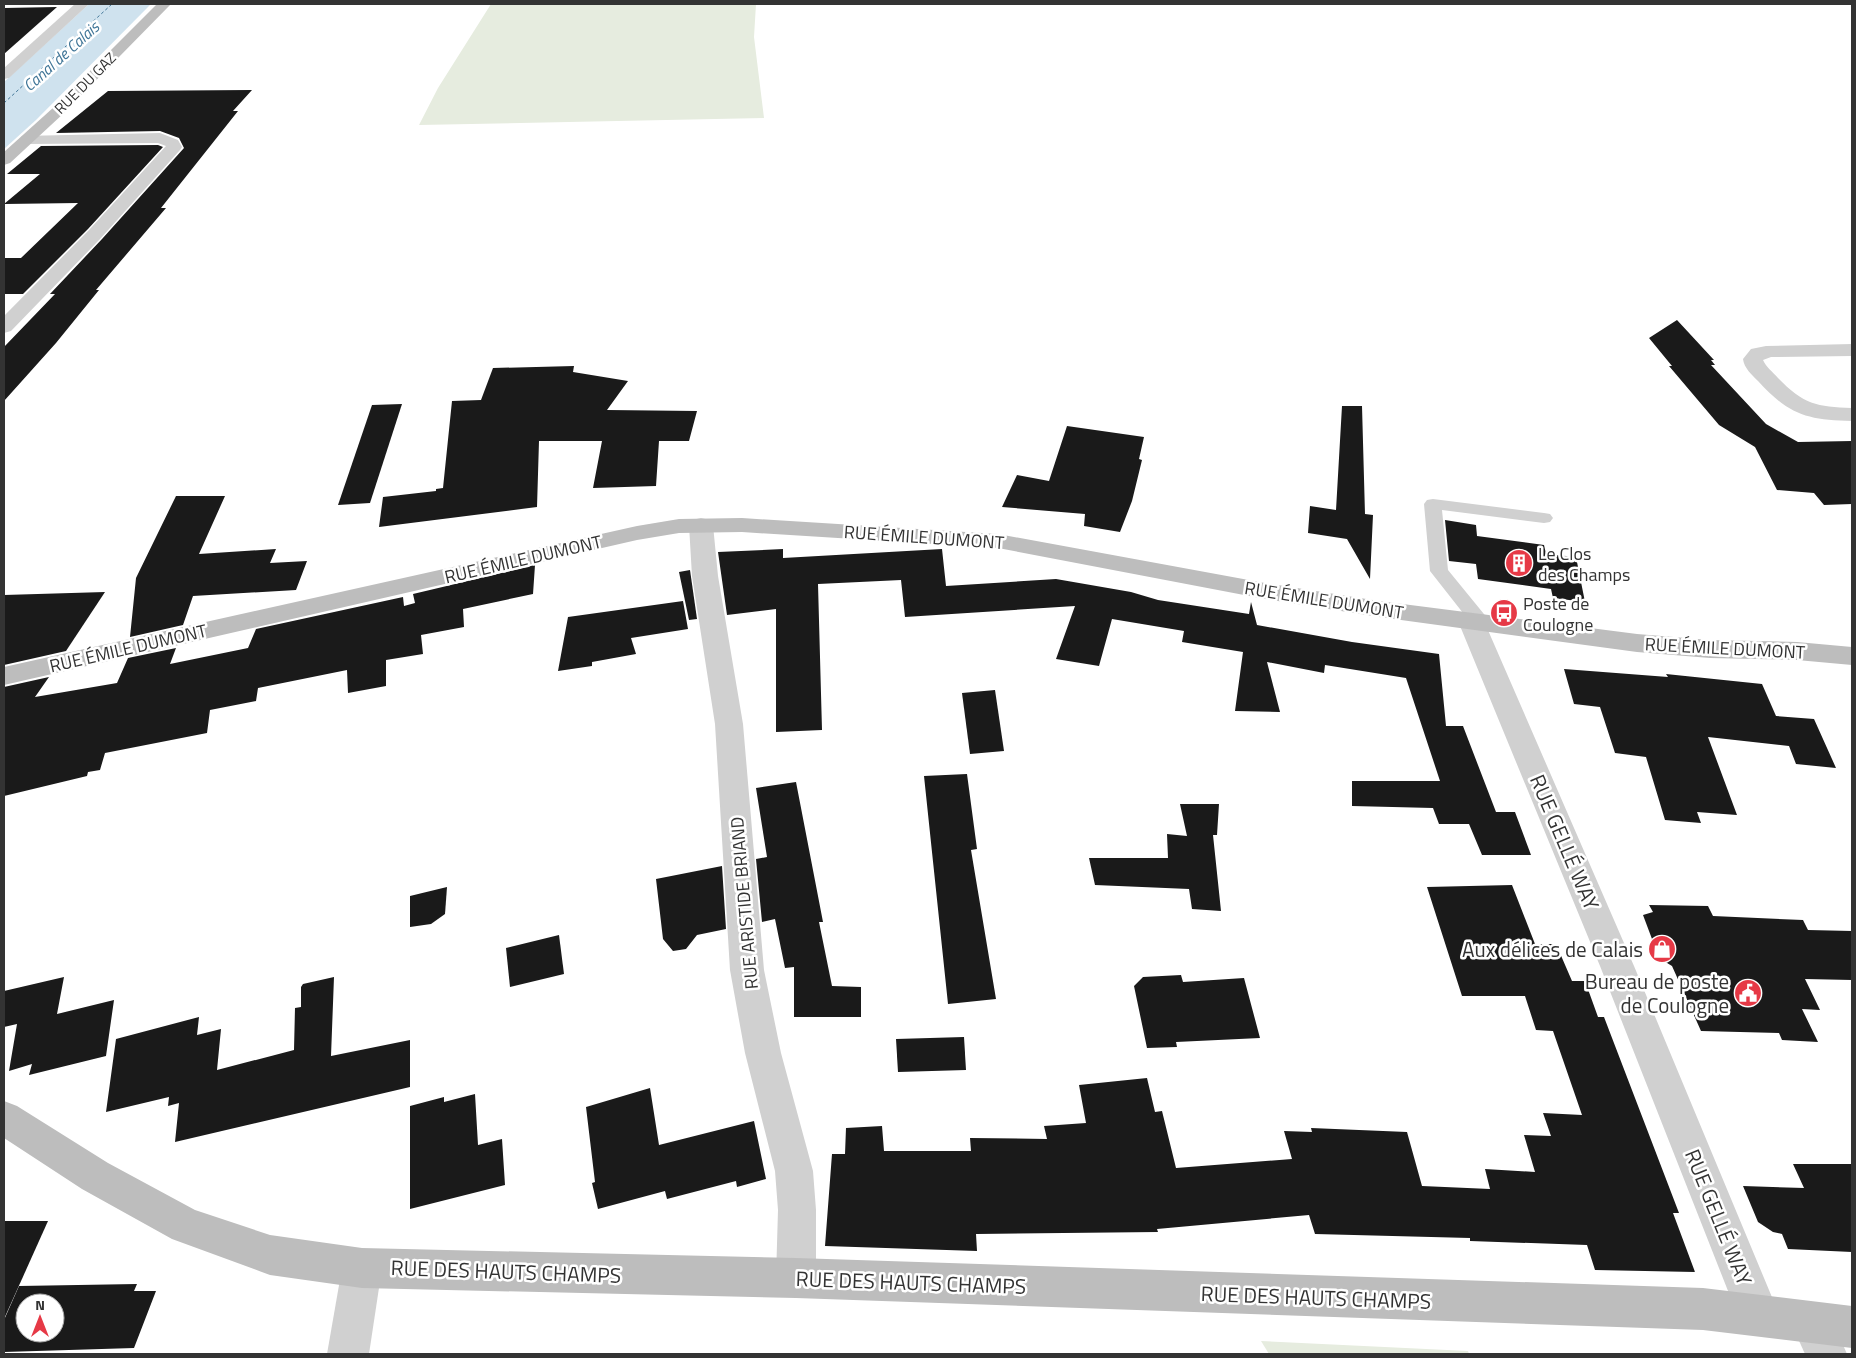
<svg xmlns="http://www.w3.org/2000/svg" width="1856" height="1358" viewBox="0 0 1856 1358" font-family="'Titillium Web',sans-serif">
<style>
.green{fill:#e6ecdf}
.water{fill:#cfe2ee}
.lines{fill:none;stroke-linecap:round;stroke-linejoin:round}
.ferry{stroke:#3f7597;stroke-width:1;stroke-dasharray:3 2.5;stroke-linecap:butt}
.building{fill:#1a1a1a;fill-rule:evenodd}
.lane{fill:#d0d0d0;fill-rule:evenodd}
.street{fill:#d0d0d0;fill-rule:evenodd}
.secondary{fill:#bdbdbd;fill-rule:evenodd}
.labels{text-anchor:middle;dominant-baseline:central;stroke-width:5;stroke-linejoin:round;paint-order:stroke}
.far-street-label{font-size:15px;fill:#333;stroke:#fff}
.far-water-label{font-size:16px;font-style:italic;fill:#3f7597;stroke:#fff}
.street-label{font-size:18px;fill:#333;stroke:#fff}
.poi-label{font-size:18px;fill:#333;stroke:#fff;text-anchor:start}
.near-street-label{font-size:21px;fill:#333;stroke:#fff}
.near-poi-label{font-size:21px;fill:#333;stroke:#fff;text-anchor:end}
</style>
<rect width="100%" height="100%" fill="#fff"/>
<g class="green">
<path d="M 491,4 L 756,4 L 754,37 L 764,118 L 419,125 L 438,88 Z"/>
<path d="M 1261,1341 L 1468,1351 L 1469,1354 L 1269,1354 Z"/>
</g>
<path class="water" d="M 89,4 L 151,4 L 36,120 L 4,149 L 4,82 Z"/>
<g class="lines">
<path class="ferry" d="M 4,103 L 112,4"/>
</g>
<g class="building">
<path d="M 57,7 L 4,54 L 4,8 Z"/>
<path d="M 252,90 L 233,111 L 238,111 L 161,208 L 166,208 L 96,290 L 99,290 L 56,343 L 4,401 L 4,347 L 55,294 L 50,294 L 102,239 L 184,148 L 179,138 L 160,131 L 56,133 L 108,91 Z"/>
<path d="M 158,145 L 163,147 L 88,229 L 23,294 L 4,294 L 4,258 L 21,258 L 78,203 L 4,204 L 40,174 L 7,174 L 41,146 Z"/>
<path d="M 1677,320 L 1714,360 L 1711,360 L 1715,365 L 1711,365 L 1766,424 L 1798,442 L 1852,441 L 1852,504 L 1824,505 L 1814,493 L 1777,490 L 1755,447 L 1719,425 L 1669,366 L 1672,366 L 1649,338 Z"/>
<path d="M 574,366 L 573,372 L 628,381 L 607,410 L 697,411 L 689,441 L 659,441 L 656,486 L 593,488 L 602,441 L 539,441 L 537,507 L 379,527 L 383,497 L 436,491 L 436,489 L 443,488 L 452,401 L 481,400 L 493,368 Z"/>
<path d="M 402,404 L 370,503 L 338,505 L 372,405 Z"/>
<path d="M 1342,406 L 1362,406 L 1365,514 L 1373,515 L 1370,579 L 1347,539 L 1308,533 L 1310,506 L 1336,510 Z"/>
<path d="M 1067,426 L 1144,437 L 1139,459 L 1142,460 L 1132,501 L 1120,532 L 1084,526 L 1085,514 L 1002,507 L 1017,475 L 1049,481 Z"/>
<path d="M 176,496 L 225,496 L 199,554 L 276,549 L 270,563 L 307,561 L 296,590 L 193,596 L 183,625 L 130,637 L 136,578 Z"/>
<path d="M 1445,520 L 1476,525 L 1477,536 L 1544,545 L 1546,554 L 1576,557 L 1585,602 L 1553,598 L 1551,589 L 1478,579 L 1476,564 L 1449,561 Z"/>
<path d="M 783,549 L 783,558 L 942,549 L 946,586 L 1056,579 L 1131,592 L 1158,600 L 1249,614 L 1251,602 L 1257,625 L 1352,642 L 1439,654 L 1446,726 L 1463,726 L 1496,812 L 1515,812 L 1531,855 L 1482,855 L 1469,824 L 1439,824 L 1433,808 L 1352,806 L 1352,781 L 1440,781 L 1406,678 L 1325,665 L 1324,673 L 1267,662 L 1280,712 L 1235,711 L 1243,652 L 1182,642 L 1184,631 L 1112,619 L 1099,666 L 1056,659 L 1075,606 L 905,617 L 901,580 L 818,584 L 822,730 L 776,732 L 776,609 L 727,615 L 718,552 Z"/>
<path d="M 535,565 L 533,594 L 463,609 L 464,627 L 421,635 L 423,654 L 386,660 L 386,686 L 348,693 L 347,670 L 258,688 L 256,701 L 210,710 L 207,733 L 105,753 L 100,770 L 88,772 L 87,776 L 4,796 L 4,687 L 49,677 L 35,697 L 117,683 L 128,658 L 176,648 L 170,664 L 248,648 L 256,629 L 403,597 L 404,606 L 415,603 L 413,594 Z"/>
<path d="M 690,570 L 697,619 L 689,620 L 679,572 Z"/>
<path d="M 105,592 L 66,651 L 4,665 L 4,595 Z"/>
<path d="M 683,601 L 688,629 L 631,638 L 636,654 L 592,662 L 592,666 L 558,671 L 568,617 Z"/>
<path d="M 1564,669 L 1668,677 L 1666,674 L 1762,684 L 1776,716 L 1814,719 L 1836,768 L 1796,764 L 1789,746 L 1708,737 L 1737,815 L 1697,812 L 1701,823 L 1665,820 L 1646,757 L 1615,753 L 1600,707 L 1574,704 Z"/>
<path d="M 995,690 L 1004,751 L 970,754 L 962,693 Z"/>
<path d="M 967,774 L 977,849 L 971,850 L 996,999 L 948,1004 L 924,776 Z"/>
<path d="M 796,782 L 823,922 L 819,922 L 832,986 L 861,987 L 861,1017 L 794,1017 L 794,967 L 785,968 L 775,919 L 762,922 L 756,859 L 767,857 L 756,788 Z"/>
<path d="M 1180,804 L 1219,804 L 1217,835 L 1213,835 L 1221,911 L 1192,909 L 1189,889 L 1095,885 L 1089,858 L 1168,858 L 1167,834 L 1187,836 Z"/>
<path d="M 722,866 L 726,929 L 697,935 L 686,949 L 673,951 L 663,939 L 656,879 Z"/>
<path d="M 1512,885 L 1535,944 L 1556,944 L 1572,981 L 1585,981 L 1598,1017 L 1604,1017 L 1679,1213 L 1673,1213 L 1695,1272 L 1595,1270 L 1587,1245 L 1470,1241 L 1470,1238 L 1315,1234 L 1309,1215 L 1157,1229 L 1158,1232 L 976,1234 L 977,1251 L 825,1246 L 832,1154 L 845,1154 L 846,1128 L 882,1126 L 884,1151 L 971,1151 L 970,1138 L 1047,1139 L 1044,1126 L 1086,1123 L 1079,1085 L 1147,1078 L 1155,1112 L 1162,1111 L 1176,1168 L 1292,1159 L 1284,1131 L 1312,1132 L 1311,1128 L 1407,1132 L 1422,1186 L 1490,1189 L 1485,1169 L 1535,1172 L 1524,1135 L 1551,1136 L 1543,1113 L 1582,1115 L 1553,1031 L 1536,1030 L 1525,996 L 1462,996 L 1427,887 Z"/>
<path d="M 447,887 L 445,914 L 431,924 L 410,927 L 410,896 Z"/>
<path d="M 1649,905 L 1708,906 L 1713,916 L 1803,920 L 1808,930 L 1852,931 L 1852,980 L 1805,979 L 1820,1010 L 1802,1009 L 1818,1042 L 1782,1040 L 1779,1033 L 1701,1031 L 1672,966 L 1649,952 L 1652,939 L 1643,915 L 1653,912 Z"/>
<path d="M 559,935 L 564,974 L 510,987 L 506,948 Z"/>
<path d="M 1181,975 L 1183,982 L 1244,978 L 1260,1038 L 1176,1042 L 1177,1047 L 1147,1048 L 1134,986 L 1143,977 Z"/>
<path d="M 64,977 L 57,1014 L 114,1000 L 106,1056 L 29,1075 L 32,1064 L 9,1071 L 17,1024 L 4,1027 L 4,991 Z"/>
<path d="M 334,977 L 331,1056 L 410,1040 L 410,1087 L 175,1142 L 179,1103 L 168,1106 L 169,1097 L 106,1112 L 116,1039 L 199,1017 L 197,1035 L 221,1029 L 217,1070 L 294,1050 L 295,1008 L 301,1007 L 301,987 L 303,984 Z"/>
<path d="M 964,1037 L 966,1070 L 898,1072 L 896,1039 Z"/>
<path d="M 650,1088 L 659,1145 L 754,1121 L 766,1179 L 737,1187 L 736,1181 L 667,1199 L 665,1191 L 598,1209 L 592,1183 L 595,1182 L 586,1107 Z"/>
<path d="M 475,1094 L 478,1145 L 502,1139 L 505,1185 L 410,1209 L 410,1106 L 444,1097 L 444,1102 Z"/>
<path d="M 1793,1164 L 1852,1164 L 1852,1252 L 1788,1249 L 1782,1234 L 1773,1232 L 1758,1222 L 1743,1186 L 1804,1188 Z"/>
<path d="M 4,1221 L 48,1221 L 4,1319 Z"/>
<path d="M 137,1284 L 134,1291 L 156,1291 L 134,1348 L 4,1352 L 4,1320 L 19,1286 ZM 25,1303 L 55,1303 L 55,1333 L 25,1333 Z"/>
</g>
<g class="lines">
<path class="lane" d="M 1433,499 L 1544,513 L 1550,514 L 1553,518 L 1550,522 L 1544,523 L 1442,510 L 1448,570 L 1488,619 L 1491,623 L 1488,627 L 1481,629 L 1474,627 L 1430,571 L 1424,504 L 1427,500 Z"/>
<g class="street">
<path d="M 75,4 L 89,4 L 9,78 L 4,79 L 4,68 Z"/>
<path d="M 160,133 L 178,140 L 182,147 L 180,150 L 101,238 L 11,331 L 4,333 L 4,316 L 89,230 L 166,146 L 158,143 L 28,144 L 22,142 L 20,139 L 22,136 Z"/>
<path d="M 1852,344 L 1852,356 L 1771,357 L 1763,360 C 1766,367 1773,372 1778,378 C 1803,404 1817,407 1852,408 L 1852,421 C 1807,420 1789,415 1758,381 C 1752,375 1744,368 1743,359 L 1751,349 L 1766,346 Z"/>
<path d="M 701,518 L 710,520 L 713,525 L 718,576 L 743,724 L 764,970 L 781,1053 L 813,1171 L 816,1210 L 816,1278 L 810,1292 L 796,1298 L 782,1292 L 776,1278 L 778,1210 L 775,1171 L 745,1053 L 730,970 L 715,724 L 692,576 L 689,525 L 692,520 Z"/>
<path d="M 1471,612 L 1480,615 L 1484,621 L 1634,966 L 1779,1314 L 1773,1329 L 1758,1335 L 1743,1329 L 1600,966 L 1458,621 L 1462,615 Z"/>
<path d="M 362,1248 L 376,1254 L 382,1268 L 369,1354 L 327,1354 L 342,1268 L 348,1254 Z"/>
<path d="M 1812,1302 L 1827,1308 L 1847,1354 L 1805,1354 L 1791,1323 L 1797,1308 Z"/>
</g>
<g class="secondary">
<path d="M 157,4 L 171,4 L 64,113 L 10,163 L 4,165 L 4,152 L 54,107 Z"/>
<path d="M 742,518 L 998,534 L 1265,583 L 1379,601 L 1637,634 L 1710,640 L 1797,642 L 1852,647 L 1852,665 L 1797,660 L 1710,658 L 1637,652 L 1379,617 L 1265,599 L 998,548 L 742,532 L 679,533 L 637,540 L 4,685 L 4,667 L 637,526 L 679,519 Z"/>
<path d="M 4,1101 L 17,1106 L 108,1163 L 195,1210 L 270,1235 L 362,1248 L 796,1258 L 1703,1288 L 1852,1306 L 1852,1348 L 1703,1330 L 796,1298 L 362,1288 L 270,1275 L 172,1239 L 82,1189 L 4,1138 Z"/>
</g>
</g>
<defs>
<g id="building-disc" transform="scale(1.4375)"><circle r="9.5" fill="#e63946" stroke="#fff"/><path d="M-4-6H4V6H1V3H-1V6H-4ZM-2.5-4.3h1.7v1.8h-1.7ZM.8-4.3h1.7v1.8H.8ZM-2.5-1h1.7V.8h-1.7ZM.8-1h1.7V.8H.8Z" fill="#fff"/></g>
<g id="bus-disc" transform="scale(1.4375)"><circle r="9.5" fill="#e63946" stroke="#fff"/><path d="M-5-6H5V4H4V6H2V4H-2V6H-4V4H-5ZM-3.5-4V0h7V-4ZM-3.5 1.2v1.5H-2V1.2ZM2 1.2v1.5H3.5V1.2Z" fill="#fff"/></g>
<g id="shop-disc" transform="scale(1.4375)"><circle r="9.5" fill="#e63946" stroke="#fff"/><path d="M-5-2.5h2.3a2.7 3.5 0 0 1 5.4 0H5L5.5 6h-11ZM-1.5-2.5h3a1.5 2.3 0 0 0-3 0Z" fill="#fff"/></g>
<g id="civic-disc" transform="scale(1.4375)"><circle r="9.5" fill="#e63946" stroke="#fff"/><path d="M-.6-6.5H3V-4.5H.6V-3L4-1V1h2V6H-6V1h2V-1L-.6-3ZM-1.2 2.5V6h2.4V2.5Z" fill="#fff"/></g>
</defs>
<g fill-rule="evenodd">
<use href="#building-disc" x="1519" y="563"/>
<use href="#bus-disc" x="1504" y="613"/>
<use href="#shop-disc" x="1662" y="949"/>
<use href="#civic-disc" x="1748" y="993"/>
</g>
<g class="labels">
<g class="far-street-label">
<text transform="translate(85 83) rotate(-45)">RUE DU GAZ</text>
</g>
<g class="far-water-label">
<text transform="translate(61 56) rotate(-42)">Canal de Calais</text>
</g>
<g class="street-label">
<text transform="translate(924 537) rotate(4)">RUE ÉMILE DUMONT</text>
<text transform="translate(523 559) rotate(-13)">RUE ÉMILE DUMONT</text>
<text transform="translate(1324 600) rotate(9)">RUE ÉMILE DUMONT</text>
<text transform="translate(128 648) rotate(-13)">RUE ÉMILE DUMONT</text>
<text transform="translate(1725 648) rotate(3)">RUE ÉMILE DUMONT</text>
<text transform="translate(744 903) rotate(-95)">RUE ARISTIDE BRIAND</text>
</g>
<g class="poi-label">
<text x="1538" y="553">Le Clos<tspan x="1538" dy="21">des Champs</tspan></text>
<text x="1523" y="603">Poste de<tspan x="1523" dy="21">Coulogne</tspan></text>
</g>
<g class="near-street-label">
<text transform="translate(1565 842) rotate(67)">RUE GELLÉ WAY</text>
<text transform="translate(1719 1217) rotate(68)">RUE GELLÉ WAY</text>
<text transform="translate(506 1271) rotate(2)">RUE DES HAUTS CHAMPS</text>
<text transform="translate(911 1282) rotate(2)">RUE DES HAUTS CHAMPS</text>
<text transform="translate(1316 1297) rotate(2)">RUE DES HAUTS CHAMPS</text>
</g>
<g class="near-poi-label">
<text x="1643" y="949">Aux délices de Calais</text>
<text x="1729" y="981">Bureau de poste<tspan x="1729" dy="24">de Coulogne</tspan></text>
</g>
</g>
<rect width="1856" height="1358" fill="none" stroke="#333333" stroke-width="10"/>
<g transform="translate(40 1318)"><circle r="24" fill="#ffffff" stroke="#adadad"/>
<path d="M0-4L9 19L0 12L-9 19Z" fill="#e63946"/>
<text y="-8" font-size="14" font-weight="bold" text-anchor="middle" fill="#333333">N</text>
</g>
</svg>
